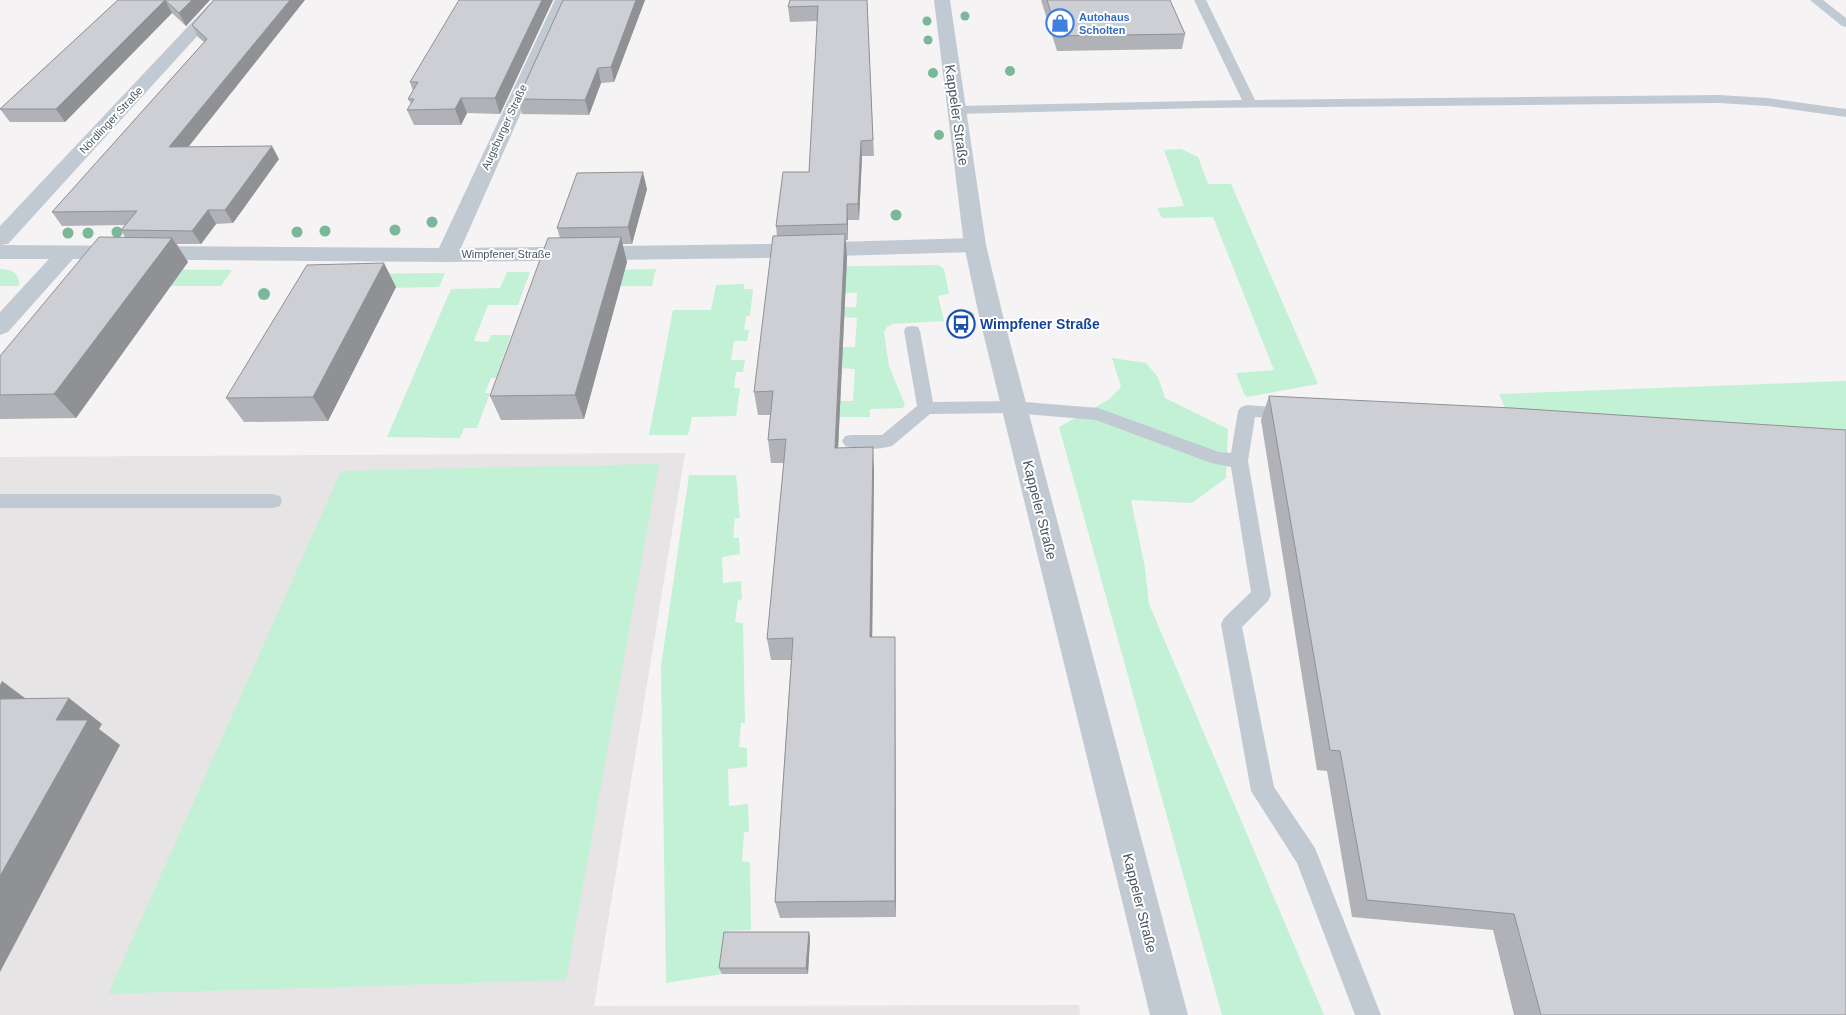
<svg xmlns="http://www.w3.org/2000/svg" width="1846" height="1015" viewBox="0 0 1846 1015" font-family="Helvetica,sans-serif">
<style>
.education{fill:#e6e4e5}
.green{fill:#c3f1d5}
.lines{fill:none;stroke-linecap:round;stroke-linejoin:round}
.service{fill:#c1cad2;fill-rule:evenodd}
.minor{fill:#c1cad2;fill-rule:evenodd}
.tertiary{fill:#c1cad2;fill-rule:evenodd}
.tree{fill:#7bb799}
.wall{fill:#b0b2b7}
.shaded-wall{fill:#909195}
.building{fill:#cdcfd5;stroke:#909195}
.labels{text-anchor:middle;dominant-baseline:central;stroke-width:4;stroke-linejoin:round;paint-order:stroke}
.far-shop-label{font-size:11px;font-weight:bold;fill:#366cbe;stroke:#fff;text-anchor:start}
.far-street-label{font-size:11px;fill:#4a5661;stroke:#fff}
.street-label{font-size:14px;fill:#4a5661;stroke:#fff}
.transit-label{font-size:14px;font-weight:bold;fill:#164399;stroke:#fff;text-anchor:start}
</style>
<rect width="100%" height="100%" fill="#f5f3f3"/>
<path class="education" d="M 685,453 L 594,1006 L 1079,1005 L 1080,1015 L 0,1015 L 0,457 Z"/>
<g class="green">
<path d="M 1181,149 L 1198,157 L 1208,184 L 1231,184 L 1318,384 L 1247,397 L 1244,394 L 1236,373 L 1274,370 L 1213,217 L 1162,218 L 1157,208 L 1184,206 L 1164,150 Z"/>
<path d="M 938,265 L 944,269 L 949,294 L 938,296 L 944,321 L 893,324 L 887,327 L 884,332 L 889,366 L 905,405 L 903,408 L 870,409 L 870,417 L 837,417 L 840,401 L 853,401 L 855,369 L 841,368 L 842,347 L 855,347 L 857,318 L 844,317 L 845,307 L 856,307 L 857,293 L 845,293 L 846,282 L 783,267 Z"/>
<path d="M 0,269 C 12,269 20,274 19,286 L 0,286 Z"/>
<path d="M 111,269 L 232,270 L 221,286 L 171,286 Z"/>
<path d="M 656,269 L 652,286 L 547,287 L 553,271 Z"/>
<path d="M 507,272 L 530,272 L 518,305 L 488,305 L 474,341 L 488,342 L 491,335 L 511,335 L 496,378 L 491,378 L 485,393 L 490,393 L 477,428 L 464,428 L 460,438 L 387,437 L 451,289 L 500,288 Z"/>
<path d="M 445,273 L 439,287 L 330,289 L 339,274 Z"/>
<path d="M 744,284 L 744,289 L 753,289 L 750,316 L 746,316 L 744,330 L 749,330 L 747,341 L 734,341 L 731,360 L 745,360 L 743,372 L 736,372 L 734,388 L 740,388 L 736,416 L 692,417 L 688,435 L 649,435 L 673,310 L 711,310 L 716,285 Z"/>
<path d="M 1112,358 L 1146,363 L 1158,377 L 1165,398 L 1228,429 L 1226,478 L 1192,503 L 1131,500 L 1145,568 L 1149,604 L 1324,1015 L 1222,1015 L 1059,427 L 1108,400 L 1121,387 Z"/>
<path d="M 1846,381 L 1846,455 L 1516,434 L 1499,394 Z"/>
<path d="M 659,464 L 566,980 L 108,994 L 341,471 Z"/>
<path d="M 689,475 L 736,475 L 740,518 L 735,518 L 733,538 L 739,538 L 740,554 L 722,557 L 723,583 L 741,581 L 742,599 L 738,600 L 735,622 L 743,623 L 745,723 L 741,723 L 739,747 L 747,748 L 747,767 L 728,769 L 729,806 L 748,804 L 749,832 L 744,832 L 742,861 L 750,862 L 751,930 L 726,931 L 722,974 L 666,983 L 661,666 Z"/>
</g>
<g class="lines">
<g class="service">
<path d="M 1194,0 L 1206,0 L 1255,100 L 1719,95 L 1768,98 L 1846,109 L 1846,117 L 1768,106 L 1719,103 L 1206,108 L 956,114 L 950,110 L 956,106 L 1242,100 Z"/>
<path d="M 1810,0 L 1823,0 L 1846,18 L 1846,27 L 1842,26 Z"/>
<path d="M 912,326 L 918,327 L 920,331 L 933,402 L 1014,401 L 1098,408 L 1219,452 L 1231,453 L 1238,411 L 1241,407 L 1247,405 L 1295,409 L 1298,413 L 1295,417 L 1289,419 L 1255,417 L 1248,461 L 1271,595 L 1268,601 L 1242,627 L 1274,787 L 1315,848 L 1381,1015 L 1355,1015 L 1297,863 L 1251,791 L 1221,624 L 1224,618 L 1251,592 L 1231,467 L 1211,463 L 1096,420 L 1014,413 L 930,414 L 892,446 C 879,450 858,450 845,446 L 842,441 L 845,436 L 851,435 L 882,435 L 917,406 L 904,331 L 906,327 Z"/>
<path d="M 0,494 L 273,494 L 280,496 L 282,501 L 280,506 L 273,508 L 0,508 Z"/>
</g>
<path class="minor" d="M 213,0 L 230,0 L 8,244 L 0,245 L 439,248 L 555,0 L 571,0 L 461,248 L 765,244 L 975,238 L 983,240 L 986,245 L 983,250 L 975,252 L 765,258 L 447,262 L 73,259 L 8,332 L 0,335 L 0,312 L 49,259 L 0,259 L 0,226 Z"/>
<path class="tertiary" d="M 934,0 L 950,0 L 986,245 L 1003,316 L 1188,1015 L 1150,1015 L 979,316 L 964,245 Z"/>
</g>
<g class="tree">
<circle cx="965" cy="16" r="4.5"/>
<circle cx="927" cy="21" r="4.5"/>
<circle cx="928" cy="40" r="4.5"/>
<circle cx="1010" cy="71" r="5"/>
<circle cx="933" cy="73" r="5"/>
<circle cx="939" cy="135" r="5"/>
<circle cx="896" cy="215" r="5.5"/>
<circle cx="432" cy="222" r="5.5"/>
<circle cx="395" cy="230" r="5.5"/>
<circle cx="325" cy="231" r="5.5"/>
<circle cx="117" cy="232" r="5.5"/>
<circle cx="297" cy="232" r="5.5"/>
<circle cx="68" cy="233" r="5.5"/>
<circle cx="88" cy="233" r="5.5"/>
<circle cx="264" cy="294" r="6"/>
<circle cx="968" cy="317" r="6"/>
</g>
<g class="wall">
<path d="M 118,0 L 210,0 L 186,26 L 172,13 L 65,122 L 10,122 L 0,109 Z"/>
<path d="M 214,0 L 188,147 L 279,159 L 233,223 L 216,224 L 201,244 L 177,244 L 188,262 L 76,418 L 0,419 L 0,356 L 125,237 L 121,230 L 125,225 L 62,226 L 52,212 L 204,42 L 198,37 L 192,25 Z"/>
<path d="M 553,0 L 500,114 L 467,113 L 461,125 L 414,125 L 407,110 L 411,104 L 408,99 L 413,91 L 410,82 Z"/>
<path d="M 563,0 L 645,0 L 614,82 L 601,83 L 589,115 L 522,114 L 518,99 Z"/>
<path d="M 867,0 L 874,156 L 862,156 L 859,220 L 848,220 L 848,240 L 846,240 L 847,258 L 838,448 L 874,470 L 872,637 L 895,637 L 895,658 L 896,917 L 780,918 L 775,902 L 791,660 L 771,660 L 767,639 L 784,463 L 771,463 L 768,440 L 770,415 L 758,415 L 754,392 L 777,236 L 776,226 L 809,172 L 818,21 L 790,22 L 788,7 Z"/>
<path d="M 1041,0 L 1170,0 L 1185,34 L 1182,49 L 1057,51 Z"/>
<path d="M 647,189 L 632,244 L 622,244 L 627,262 L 584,419 L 501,420 L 490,396 L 560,238 L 557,228 Z"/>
<path d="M 396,287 L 328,421 L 244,422 L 226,398 Z"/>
<path d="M 1269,396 L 1846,1015 L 1514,1015 L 1493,930 L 1352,917 L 1327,771 L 1317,770 L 1261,420 Z"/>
<path d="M 809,932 L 810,938 L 808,974 L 722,974 L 719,968 Z"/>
</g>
<g class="shaded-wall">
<path d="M 165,0 L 172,13 L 65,122 L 56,109 Z"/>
<path d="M 192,0 L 210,0 L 186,26 L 179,13 Z"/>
<path d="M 290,0 L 305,0 L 178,160 L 169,147 Z"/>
<path d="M 542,0 L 553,0 L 500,114 L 495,98 Z"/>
<path d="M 636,0 L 645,0 L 614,82 L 611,67 Z"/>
<path d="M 598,68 L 601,83 L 589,115 L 585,100 Z"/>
<path d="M 461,98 L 467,113 L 461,125 L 455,109 Z"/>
<path d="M 861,141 L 862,156 L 859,220 L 858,204 Z"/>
<path d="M 272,146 L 279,159 L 233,223 L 225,210 Z"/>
<path d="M 643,172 L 647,189 L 632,244 L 628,227 Z"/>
<path d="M 847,204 L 848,220 L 848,240 L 847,224 Z"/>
<path d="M 208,210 L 216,224 L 201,244 L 192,231 Z"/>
<path d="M 845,234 L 847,258 L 837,471 L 835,448 Z"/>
<path d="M 621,237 L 627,262 L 584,419 L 575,395 Z"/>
<path d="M 172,238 L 188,262 L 76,418 L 54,394 Z"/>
<path d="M 384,263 L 396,287 L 328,421 L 313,397 Z"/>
<path d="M 873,447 L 874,470 L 872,659 L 870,637 Z"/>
<path d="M 895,637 L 895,658 L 896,917 L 895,901 Z"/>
<path d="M 2,681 L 37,707 L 0,705 L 0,685 Z"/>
<path d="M 69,698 L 102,724 L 99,729 L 120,745 L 0,972 L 0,876 L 56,720 Z"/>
<path d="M 809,932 L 810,938 L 808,974 L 806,968 Z"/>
</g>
<g class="building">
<path d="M 118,0 L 192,0 L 179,13 L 165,0 L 56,109 L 0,109 Z"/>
<path d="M 214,0 L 290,0 L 169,147 L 272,146 L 225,210 L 208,210 L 192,231 L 121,230 L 137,211 L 52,212 L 207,39 L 192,25 Z"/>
<path d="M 459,0 L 542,0 L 495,98 L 461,98 L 455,109 L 407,110 L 414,99 L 408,99 L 418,82 L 410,82 Z"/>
<path d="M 563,0 L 636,0 L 611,67 L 598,68 L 585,100 L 518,99 Z"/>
<path d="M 790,0 L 867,0 L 873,140 L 861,141 L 858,204 L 847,204 L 847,224 L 776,226 L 783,172 L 809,172 L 818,6 L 788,7 Z"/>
<path d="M 1047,0 L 1170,0 L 1185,34 L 1058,36 Z"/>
<path d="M 643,172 L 628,227 L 557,228 L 577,173 Z"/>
<path d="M 845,234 L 835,448 L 873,447 L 870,637 L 895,637 L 895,901 L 775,902 L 793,638 L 767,639 L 786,439 L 768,440 L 773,391 L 754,392 L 773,236 Z"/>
<path d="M 99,237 L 172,238 L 54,394 L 0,395 L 0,356 Z"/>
<path d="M 621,237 L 575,395 L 490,396 L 548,238 Z"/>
<path d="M 384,263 L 313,397 L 226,398 L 307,265 Z"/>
<path d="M 1269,396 L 1512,408 L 1846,430 L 1846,1015 L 1541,1015 L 1514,914 L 1367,900 L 1340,751 L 1330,750 Z"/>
<path d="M 69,698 L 56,720 L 88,720 L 0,876 L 0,699 Z"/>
<path d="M 724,932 L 809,932 L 806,968 L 719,968 Z"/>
</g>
<defs>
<g id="shop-ring" transform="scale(1.4375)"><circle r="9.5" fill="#fff" stroke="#3f7fe0" stroke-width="1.5"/><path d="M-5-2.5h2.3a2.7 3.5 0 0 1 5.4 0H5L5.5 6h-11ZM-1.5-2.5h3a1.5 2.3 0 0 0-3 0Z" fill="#3f7fe0"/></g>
<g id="bus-ring" transform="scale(1.4375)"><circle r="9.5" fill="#fff" stroke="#1a4fb4" stroke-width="1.5"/><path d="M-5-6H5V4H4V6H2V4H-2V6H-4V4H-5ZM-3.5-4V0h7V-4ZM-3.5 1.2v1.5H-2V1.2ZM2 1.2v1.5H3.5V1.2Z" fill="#1a4fb4"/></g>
</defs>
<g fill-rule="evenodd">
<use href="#shop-ring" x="1060" y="23"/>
<use href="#bus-ring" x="961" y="324"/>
</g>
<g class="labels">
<g class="far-shop-label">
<text x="1079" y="17">Autohaus<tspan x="1079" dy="13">Scholten</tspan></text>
</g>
<g class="far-street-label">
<text transform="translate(111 120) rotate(-47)">Nördlinger Straße</text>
<text transform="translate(504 127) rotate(-65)">Augsburger Straße</text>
<text x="506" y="254">Wimpfener Straße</text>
</g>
<g class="street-label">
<text transform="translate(957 115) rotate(82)">Kappeler Straße</text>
<text transform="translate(1040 510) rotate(76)">Kappeler Straße</text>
<text transform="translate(1140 903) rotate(76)">Kappeler Straße</text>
</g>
<g class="transit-label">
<text x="980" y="324">Wimpfener Straße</text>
</g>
</g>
</svg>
